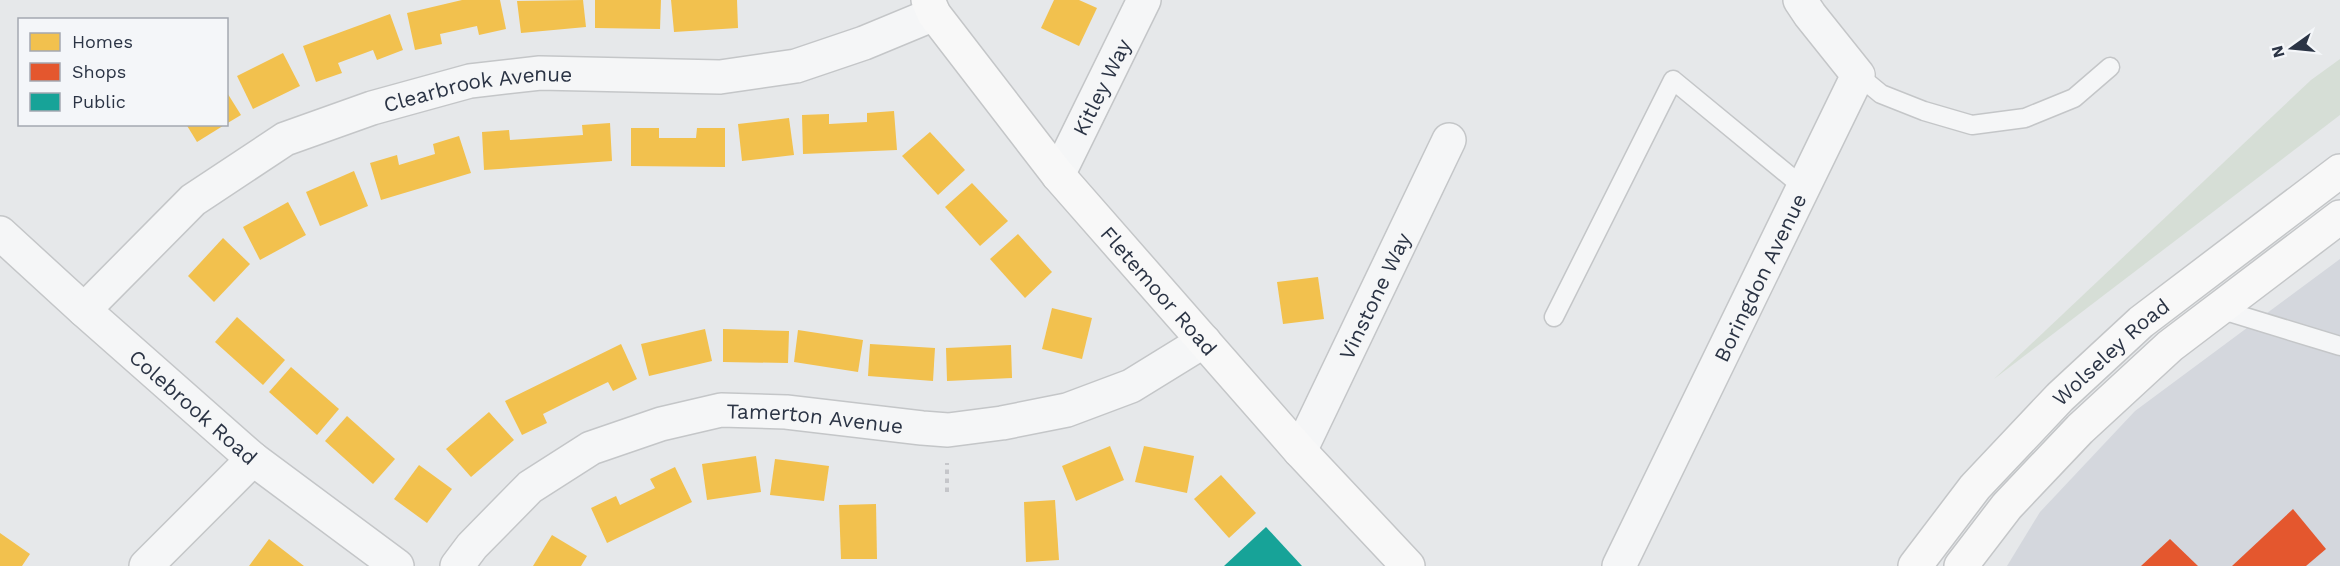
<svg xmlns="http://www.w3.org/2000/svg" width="2340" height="566" viewBox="0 0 2340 566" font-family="'Work Sans',sans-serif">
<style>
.built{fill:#d4d7dd}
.green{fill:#d6ded6}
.homes{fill:#f2c14e}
.shops{fill:#e4572e}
.public{fill:#17a398}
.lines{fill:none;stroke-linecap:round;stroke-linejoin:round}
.lane-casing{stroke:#c4c6c8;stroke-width:21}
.street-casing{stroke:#c4c6c8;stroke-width:36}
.secondary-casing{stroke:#c4c6c8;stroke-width:36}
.path{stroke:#c5c6ca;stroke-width:4;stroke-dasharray:4.5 4.5;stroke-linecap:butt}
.lane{stroke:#f5f6f7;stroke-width:18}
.street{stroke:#f5f6f7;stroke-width:33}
.secondary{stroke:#f8f8f8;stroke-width:33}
.labels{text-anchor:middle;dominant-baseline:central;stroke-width:6;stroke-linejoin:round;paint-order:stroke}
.street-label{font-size:21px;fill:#2b3445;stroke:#f4f6f9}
</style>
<rect width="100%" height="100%" fill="#e6e8ea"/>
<path class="built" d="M 2340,259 L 2340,566 L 2007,566 L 2040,512 L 2135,411 Z"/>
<path class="green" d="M 2340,59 L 2340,115 L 1994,379 L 2311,80 Z"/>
<g class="homes">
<path d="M 462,0 L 500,0 L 506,29 L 479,35 L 477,26 L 440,34 L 442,44 L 415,50 L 407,13 Z"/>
<path d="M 583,0 L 586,27 L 521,33 L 517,1 Z"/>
<path d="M 595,0 L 661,0 L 660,29 L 595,28 Z"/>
<path d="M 671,0 L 737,0 L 738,28 L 674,32 Z"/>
<path d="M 1054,0 L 1079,0 L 1097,8 L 1079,46 L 1041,28 Z"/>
<path d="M 390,14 L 403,50 L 377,60 L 373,50 L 338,63 L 342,73 L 316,82 L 303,46 Z"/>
<path d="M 283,53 L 300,86 L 253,109 L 237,76 Z"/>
<path d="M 226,91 L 241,115 L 226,124 Z"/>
<path d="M 894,111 L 897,150 L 803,154 L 802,115 L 829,114 L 829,124 L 867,122 L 867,113 Z"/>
<path d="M 789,118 L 794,155 L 742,161 L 738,124 Z"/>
<path d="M 610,123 L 612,161 L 484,170 L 482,132 L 509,130 L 510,140 L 583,135 L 582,125 Z"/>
<path d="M 186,124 L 226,124 L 197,142 Z"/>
<path d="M 631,128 L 659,128 L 659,138 L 696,138 L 697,128 L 725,128 L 725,167 L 631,166 Z"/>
<path d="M 930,132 L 965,170 L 938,195 L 902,156 Z"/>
<path d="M 459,136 L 471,173 L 381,200 L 370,163 L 397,155 L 399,165 L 435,154 L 433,144 Z"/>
<path d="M 354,171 L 368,206 L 320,226 L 306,192 Z"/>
<path d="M 972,183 L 1008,221 L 980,246 L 945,207 Z"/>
<path d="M 288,202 L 306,235 L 260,260 L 243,227 Z"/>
<path d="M 1018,234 L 1052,272 L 1025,298 L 990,259 Z"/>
<path d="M 223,238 L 250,264 L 214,302 L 188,276 Z"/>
<path d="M 1318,277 L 1324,319 L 1283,324 L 1277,282 Z"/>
<path d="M 1052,308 L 1092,318 L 1082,359 L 1042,349 Z"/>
<path d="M 237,317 L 285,360 L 263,385 L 215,342 Z"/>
<path d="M 705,329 L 712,361 L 649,376 L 641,344 Z"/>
<path d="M 723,329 L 789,331 L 788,363 L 723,362 Z"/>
<path d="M 798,330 L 863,340 L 858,372 L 794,362 Z"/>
<path d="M 621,344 L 637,379 L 613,391 L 608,382 L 573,399 L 543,414 L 547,423 L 522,435 L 505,401 Z"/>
<path d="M 870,344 L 935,348 L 933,381 L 868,376 Z"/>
<path d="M 1011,345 L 1012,378 L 947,381 L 946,348 Z"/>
<path d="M 291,367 L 339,409 L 317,435 L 269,392 Z"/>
<path d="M 489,412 L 514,440 L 471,477 L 446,449 Z"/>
<path d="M 347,416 L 395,459 L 373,484 L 325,441 Z"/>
<path d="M 1110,446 L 1124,480 L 1076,501 L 1062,466 Z"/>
<path d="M 1144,446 L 1194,456 L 1187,493 L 1135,482 Z"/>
<path d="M 756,456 L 761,492 L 707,500 L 702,464 Z"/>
<path d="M 775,459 L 829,466 L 824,501 L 770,495 Z"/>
<path d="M 419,465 L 452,489 L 427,523 L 394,499 Z"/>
<path d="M 675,467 L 692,502 L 607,543 L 591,508 L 616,496 L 620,505 L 655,488 L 650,479 Z"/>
<path d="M 1221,475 L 1256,513 L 1229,538 L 1194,499 Z"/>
<path d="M 1055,500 L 1059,560 L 1026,562 L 1024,502 Z"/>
<path d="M 876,504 L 877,559 L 841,559 L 839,505 Z"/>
<path d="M 0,533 L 30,554 L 22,566 L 0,566 Z"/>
<path d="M 552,535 L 587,556 L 581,566 L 533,566 Z"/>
<path d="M 269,539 L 291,556 L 304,566 L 249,566 Z"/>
</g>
<g class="shops">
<path d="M 2293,509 L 2326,549 L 2306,566 L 2232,566 Z"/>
<path d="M 2170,539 L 2198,566 L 2141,566 Z"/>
</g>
<path class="public" d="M 1266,527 L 1302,566 L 1224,566 Z"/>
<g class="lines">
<g class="lane-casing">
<g id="lane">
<path d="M 1858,75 L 1881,94 L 1924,111 L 1972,125 L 2025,118 L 2074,98 L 2110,67"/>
<path d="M 2219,309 L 2340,346"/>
<path d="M 1554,317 L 1673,80 L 1803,187"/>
</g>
</g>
<g class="street-casing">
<g id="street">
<path id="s1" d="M 1058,175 L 1144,0"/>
<path id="s2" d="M 0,233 L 84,310 L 253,459 L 397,566"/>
<path id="s3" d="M 84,310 L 193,200 L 285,139 L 372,108 L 470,81 L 540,73 L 720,77 L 796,66 L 864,43 L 934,14"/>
<path id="s4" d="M 1300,451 L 1449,140"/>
<path d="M 146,566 L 253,459"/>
<path id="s5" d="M 457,566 L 472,546 L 530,487 L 591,448 L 661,424 L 721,410 L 786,412 L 922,428 L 948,430 L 1002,423 L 1067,410 L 1131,386 L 1204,341"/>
<path id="s6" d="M 1619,566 L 1858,75 L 1810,15 L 1800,0"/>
</g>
</g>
<g class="secondary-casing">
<g id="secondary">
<path id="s7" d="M 928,0 L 934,14 L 1058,175 L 1300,451 L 1408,566"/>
<path id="s8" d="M 1915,566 L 1975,487 L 2060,397 L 2141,322 L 2340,171"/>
<path d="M 1961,566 L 2007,506 L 2080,429 L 2170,346 L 2340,217"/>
</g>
</g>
<path class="path" d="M 947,492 L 947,463"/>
<use href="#lane" class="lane"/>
<use href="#street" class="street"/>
<use href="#secondary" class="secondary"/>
</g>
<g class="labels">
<g class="street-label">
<text stroke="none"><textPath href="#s1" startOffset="98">Kitley Way</textPath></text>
<text stroke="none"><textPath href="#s3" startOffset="466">Clearbrook Avenue</textPath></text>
<text stroke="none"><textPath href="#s6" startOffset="321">Boringdon Avenue</textPath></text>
<text stroke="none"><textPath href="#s7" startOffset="372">Fletemoor Road</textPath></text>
<text stroke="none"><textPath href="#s4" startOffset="172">Vinstone Way</textPath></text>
<text stroke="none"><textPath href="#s8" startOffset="291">Wolseley Road</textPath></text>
<text stroke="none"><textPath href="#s2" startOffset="260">Colebrook Road</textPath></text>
<text stroke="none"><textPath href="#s5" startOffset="410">Tamerton Avenue</textPath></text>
</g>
</g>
<rect x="18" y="18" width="210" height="108" fill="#f4f6f9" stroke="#a4a8b1" stroke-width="1.5"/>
<rect x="30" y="33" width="30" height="18" fill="#f2c14e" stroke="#a4a8b1" stroke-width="1.5"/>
<text x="72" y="48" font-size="18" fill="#2b3445">Homes</text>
<rect x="30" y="63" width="30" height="18" fill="#e4572e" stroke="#a4a8b1" stroke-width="1.5"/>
<text x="72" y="78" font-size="18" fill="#2b3445">Shops</text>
<rect x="30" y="93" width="30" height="18" fill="#17a398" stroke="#a4a8b1" stroke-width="1.5"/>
<text x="72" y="108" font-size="18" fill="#2b3445">Public</text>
<g transform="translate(2292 48) rotate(255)" stroke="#f4f6f9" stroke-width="4.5" paint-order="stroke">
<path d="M0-4.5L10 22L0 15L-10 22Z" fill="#2b3445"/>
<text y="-9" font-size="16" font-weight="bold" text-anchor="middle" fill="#2b3445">N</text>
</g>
</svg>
